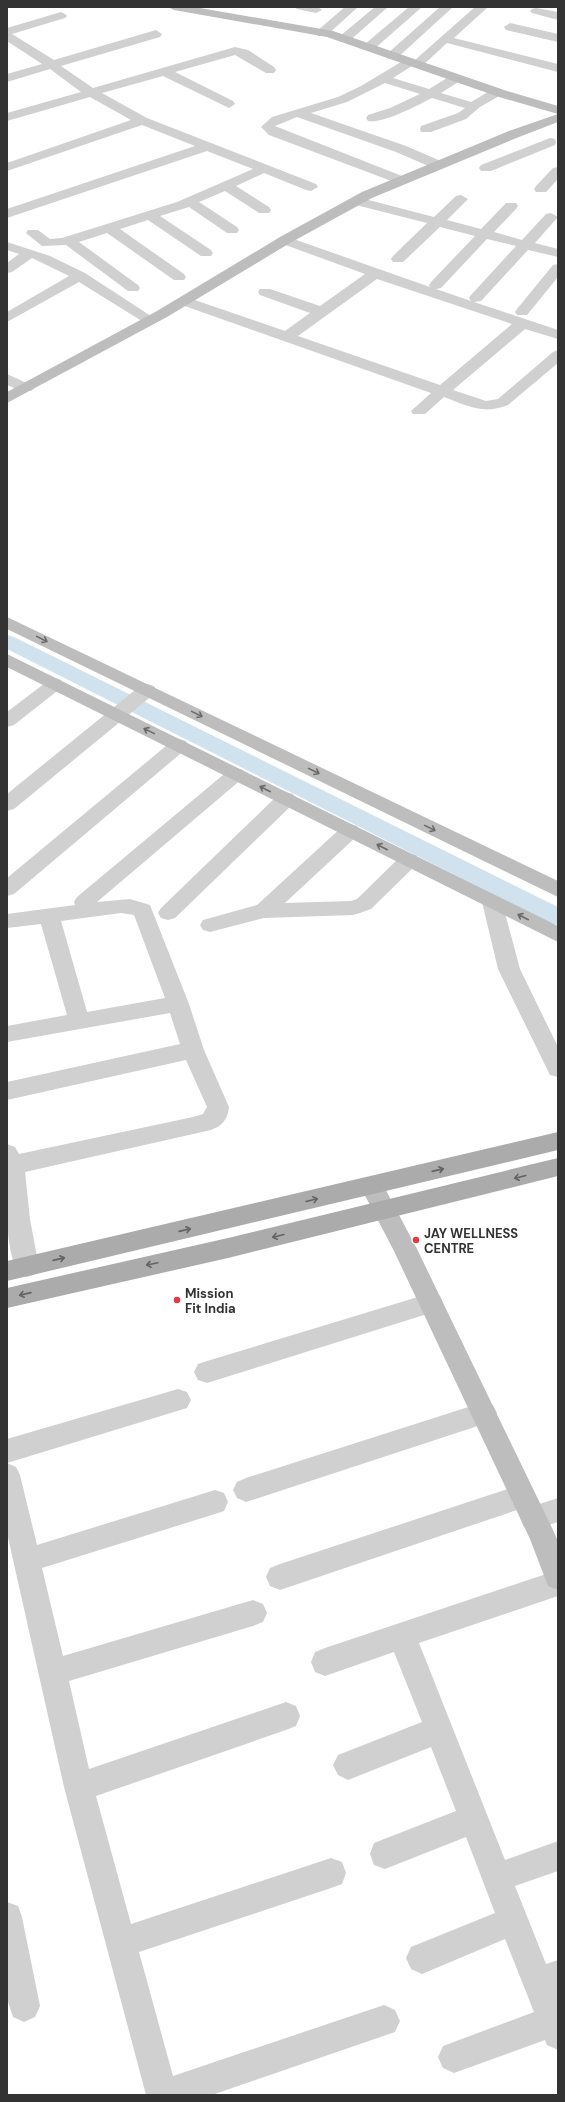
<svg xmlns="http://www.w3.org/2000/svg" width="565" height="2102" viewBox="0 0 565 2102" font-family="'DM Sans',sans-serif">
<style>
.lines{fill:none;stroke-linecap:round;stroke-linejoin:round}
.canal{fill:#cfe2ee;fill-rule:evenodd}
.street{fill:#d0d0d0;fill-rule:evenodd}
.secondary{fill:#bdbdbd;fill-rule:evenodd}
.primary{fill:#ababab;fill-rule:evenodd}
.oneway{stroke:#6a6a6a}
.oneway2{stroke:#636363}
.poi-dot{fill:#e63946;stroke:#fff;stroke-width:1.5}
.labels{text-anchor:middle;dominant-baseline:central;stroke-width:4;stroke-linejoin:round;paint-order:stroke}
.poi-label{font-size:13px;font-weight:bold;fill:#333;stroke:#fff;text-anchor:start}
</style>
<rect width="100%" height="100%" fill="#fff"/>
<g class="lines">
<path class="canal" d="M 7,635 L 14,637 L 558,907 L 558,925 L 550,923 L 7,649 Z"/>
<g class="street">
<path d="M 295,7 L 318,7 L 322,10 L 316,13 L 297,9 Z"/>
<path d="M 345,7 L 358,7 L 326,36 L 318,36 L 316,33 L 318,30 Z"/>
<path d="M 375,7 L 388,7 L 348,42 L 340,42 L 338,39 L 340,36 Z"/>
<path d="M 409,7 L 422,7 L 373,50 L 365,50 L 363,47 L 365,44 Z"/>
<path d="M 440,7 L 453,7 L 396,59 L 388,59 L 386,56 L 388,53 Z"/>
<path d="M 475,7 L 488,7 L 454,38 L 558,64 L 558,72 L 447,43 L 421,67 L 412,66 L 393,78 L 429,89 L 452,75 L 460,75 L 462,78 L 460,81 L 441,93 L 471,102 L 493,89 L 501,89 L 503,92 L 501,95 L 480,107 L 466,119 L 431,132 L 421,132 L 420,129 L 421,126 L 458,113 L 465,108 L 432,98 C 418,105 383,124 368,121 L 366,118 L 368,115 L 390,108 L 420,94 L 385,83 L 347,102 L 311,113 L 406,146 L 443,162 L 445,165 L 443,168 L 433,168 L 396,152 L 297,117 L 275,126 L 407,178 L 409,181 L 402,185 L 269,135 L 261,127 L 272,117 L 338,97 L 361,86 L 406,59 L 415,60 Z"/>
<path d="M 536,8 L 558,12 L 558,20 L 532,13 L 530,11 L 532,9 Z"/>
<path d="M 61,12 L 65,14 L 67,16 L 65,18 L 12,34 L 54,60 L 156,30 L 162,34 L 160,37 L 61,66 L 93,88 L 235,47 L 248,50 L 274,67 L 276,70 L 274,73 L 266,73 L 235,55 L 175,72 L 233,101 L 235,104 L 229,108 L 163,76 L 102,93 L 147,118 L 316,184 L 318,187 L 311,191 L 306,190 L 264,173 L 236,186 L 269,207 L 271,210 L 269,213 L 259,213 L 225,191 L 199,202 L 237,227 L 239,230 L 237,233 L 227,233 L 189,207 L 160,216 L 211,250 L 213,253 L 211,256 L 201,256 L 148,220 L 120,229 L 184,274 L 186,277 L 184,280 L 174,280 L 107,233 L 79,242 L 138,285 L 140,288 L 138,291 L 128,291 L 66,245 L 42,246 L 26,233 L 28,230 L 38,230 L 50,239 L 62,238 L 177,202 L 253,169 L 207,151 L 7,218 L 7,209 L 195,146 L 142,125 L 7,171 L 7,163 L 131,120 L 90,97 L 7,121 L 7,113 L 81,92 L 50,69 L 7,82 L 7,74 L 42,64 L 7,41 L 7,28 Z"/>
<path d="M 510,23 L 558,34 L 558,42 L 506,30 L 504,27 Z"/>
<path d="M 550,138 L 555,139 L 556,142 L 555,145 L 491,171 L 481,171 L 479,168 L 481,165 Z"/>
<path d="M 558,167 L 558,179 L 546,192 L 536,192 L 534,189 L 536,186 L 553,168 Z"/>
<path d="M 461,195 L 468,199 L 447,220 L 481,229 L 506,203 L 516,203 L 518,206 L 516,209 L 494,232 L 522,240 L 546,214 L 551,213 L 558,217 L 535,243 L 558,249 L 558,257 L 528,250 L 481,301 L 474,302 L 558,330 L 558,339 L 525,329 L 453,390 L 486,401 L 498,399 L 553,352 L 558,350 L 558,363 L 508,405 C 483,415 468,406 444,397 L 425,414 L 413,414 L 411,411 L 431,393 L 179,304 L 177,301 L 179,298 L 189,298 L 285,331 L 310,313 L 260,295 L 258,292 L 260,289 L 270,289 L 320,306 L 365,274 L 280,243 L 278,240 L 280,237 L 285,236 L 430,287 L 429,285 L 431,282 L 475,236 L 440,227 L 403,262 L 393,262 L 391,259 L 393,256 L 427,223 L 352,204 L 350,201 L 357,197 L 434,217 L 456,196 ZM 487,239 L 516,246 L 471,295 L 469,298 L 471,301 L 436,289 L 441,288 ZM 377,279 L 512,324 L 440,385 L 298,336 Z"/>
<path d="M 7,242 L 50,256 L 85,273 L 157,320 L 155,323 L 145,323 L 79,282 L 7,322 L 7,312 L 69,276 L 32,258 L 12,272 L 7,273 L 7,263 L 19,254 L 7,250 Z"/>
<path d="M 558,264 L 558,277 L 527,315 L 517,315 L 515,312 L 517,309 L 553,265 Z"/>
<path d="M 7,374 L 31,385 L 34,388 L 31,391 L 21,391 L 7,385 Z"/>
<path d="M 55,678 L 61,680 L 64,684 L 61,688 L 14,725 L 7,727 L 7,712 L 49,680 Z"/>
<path d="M 147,684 L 154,686 L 156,690 L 154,694 L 14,809 L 7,811 L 7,794 L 140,686 Z"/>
<path d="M 179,739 L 186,741 L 188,745 L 186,749 L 14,894 L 7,896 L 7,878 L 172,741 Z"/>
<path d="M 236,768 L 243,770 L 246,774 L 243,778 L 97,902 L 130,899 L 150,905 L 189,1004 L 204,1050 L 229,1107 C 228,1119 222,1126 211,1130 L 25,1172 L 30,1219 L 39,1267 L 36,1274 L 27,1277 L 18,1274 C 2,1240 7,1182 7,1144 L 15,1147 L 19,1154 L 193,1117 L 203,1114 L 207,1107 L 186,1060 L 7,1100 L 7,1082 L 180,1044 L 170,1013 L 7,1042 L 7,1026 L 67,1015 L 41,924 L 7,928 L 7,914 L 75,905 L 74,902 L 77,897 L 229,770 ZM 121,913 L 134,915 L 165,998 L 87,1012 L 61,921 Z"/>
<path d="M 286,792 L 293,794 L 296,799 L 293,804 L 175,918 L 168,920 L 161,918 L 158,913 L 161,908 L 279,794 Z"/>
<path d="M 350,824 L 357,826 L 360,831 L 357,836 L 285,903 L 351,901 L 357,899 L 402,855 L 409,853 L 416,855 L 419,860 L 416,865 L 371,909 L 360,913 L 353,915 L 264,918 L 210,932 L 203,930 L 200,925 L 203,920 L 257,905 L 343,826 Z"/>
<path d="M 492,895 L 499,897 L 502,902 L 520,969 L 558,1047 L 558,1077 L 550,1075 L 498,969 L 482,902 L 485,897 Z"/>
<path d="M 431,1293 L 440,1296 L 443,1303 L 440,1310 L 207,1383 L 198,1380 L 194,1372 L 198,1364 L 207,1361 Z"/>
<path d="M 178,1389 L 187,1392 L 191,1400 L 187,1408 L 7,1463 L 7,1439 Z"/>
<path d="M 484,1402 L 493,1405 L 497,1413 L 493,1421 L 246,1502 L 237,1498 L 233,1490 L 237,1482 L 246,1478 Z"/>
<path d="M 7,1463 L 16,1467 L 20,1475 L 37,1545 L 215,1490 L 224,1493 L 228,1502 L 224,1511 L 215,1514 L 42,1568 L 63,1656 L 253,1600 L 263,1604 L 267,1613 L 263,1622 L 253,1626 L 69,1681 L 89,1769 L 286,1702 L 296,1706 L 300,1716 L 296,1726 L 286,1730 L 96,1796 L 131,1924 L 331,1858 L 342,1862 L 346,1873 L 342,1884 L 331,1888 L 139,1952 L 173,2076 L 384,2005 L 395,2010 L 400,2021 L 395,2032 L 212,2095 L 146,2095 L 64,1787 L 7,1533 Z"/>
<path d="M 523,1484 L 532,1488 L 536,1496 L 532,1504 L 523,1508 L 280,1590 L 270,1586 L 266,1577 L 270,1568 L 280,1564 Z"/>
<path d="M 558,1498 L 558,1522 L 533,1530 L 524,1527 L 520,1518 L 524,1509 Z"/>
<path d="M 558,1570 L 558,1596 L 419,1643 L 505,1860 L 558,1841 L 558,1871 L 515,1886 L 546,1964 L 558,1960 L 558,2050 L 547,2045 L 545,2040 L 454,2073 L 443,2068 L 438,2057 L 443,2046 L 534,2012 L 505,1939 L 422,1974 L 411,1969 L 406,1958 L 411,1947 L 495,1913 L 466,1837 L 385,1869 L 374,1865 L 370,1854 L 374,1843 L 456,1811 L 431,1747 L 348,1780 L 338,1775 L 333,1765 L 338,1755 L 422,1722 L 394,1652 L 325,1676 L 315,1672 L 311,1662 L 315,1652 L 325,1648 Z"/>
<path d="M 7,1902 L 18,1906 L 22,1917 L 40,2006 L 35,2017 L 24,2022 L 13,2017 L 7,1999 Z"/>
</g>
<g class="secondary">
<path d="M 168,7 L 194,7 L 333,31 L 507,91 L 558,106 L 558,114 L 499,97 L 327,37 L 174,10 Z"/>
<path d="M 558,114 L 558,122 L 519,137 L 372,198 L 290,243 L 167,317 L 7,403 L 7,392 L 157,311 L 280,237 L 362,192 L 509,131 Z"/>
<path d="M 7,617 L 558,881 L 558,897 L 7,629 Z"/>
<path d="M 7,654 L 558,926 L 558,942 L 7,667 Z"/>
<path d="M 372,1177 L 380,1179 L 417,1249 L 552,1528 L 558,1541 L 558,1590 L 548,1586 L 530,1539 L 394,1251 L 360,1186 L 364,1179 Z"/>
</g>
<g class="primary">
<path d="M 558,1132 L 558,1150 L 7,1281 L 7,1261 Z"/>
<path d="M 558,1158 L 558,1176 L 228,1258 L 7,1308 L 7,1288 L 228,1238 Z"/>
</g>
</g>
<defs><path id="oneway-shaft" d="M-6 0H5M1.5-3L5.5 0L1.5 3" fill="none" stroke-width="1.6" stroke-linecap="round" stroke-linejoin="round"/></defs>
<g class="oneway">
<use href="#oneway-shaft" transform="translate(42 639) rotate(26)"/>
<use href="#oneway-shaft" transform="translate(197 714) rotate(26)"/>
<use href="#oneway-shaft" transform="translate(149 731) rotate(-154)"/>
<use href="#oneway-shaft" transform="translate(314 771) rotate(26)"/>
<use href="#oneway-shaft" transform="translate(265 789) rotate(-153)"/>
<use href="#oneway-shaft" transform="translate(430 828) rotate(26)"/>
<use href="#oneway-shaft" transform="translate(382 847) rotate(-153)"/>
<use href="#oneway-shaft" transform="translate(523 917) rotate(-153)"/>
</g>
<g class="oneway2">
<use href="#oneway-shaft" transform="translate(438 1170) rotate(-13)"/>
<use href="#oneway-shaft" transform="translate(520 1177) rotate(166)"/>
<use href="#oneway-shaft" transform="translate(312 1200) rotate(-14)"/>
<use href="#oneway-shaft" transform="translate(185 1230) rotate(-13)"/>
<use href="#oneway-shaft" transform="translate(278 1236) rotate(166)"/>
<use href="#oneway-shaft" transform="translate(59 1259) rotate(-13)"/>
<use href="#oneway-shaft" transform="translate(152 1264) rotate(168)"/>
<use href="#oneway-shaft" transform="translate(25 1294) rotate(167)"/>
</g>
<g class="poi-dot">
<circle cx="416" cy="1240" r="4"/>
<circle cx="177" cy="1300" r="4"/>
</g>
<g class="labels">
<g class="poi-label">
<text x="424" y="1233">JAY WELLNESS<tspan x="424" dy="15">CENTRE</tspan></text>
<text x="185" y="1293">Mission<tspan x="185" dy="15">Fit India</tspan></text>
</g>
</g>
<rect width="565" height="2102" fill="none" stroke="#333333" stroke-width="16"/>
</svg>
